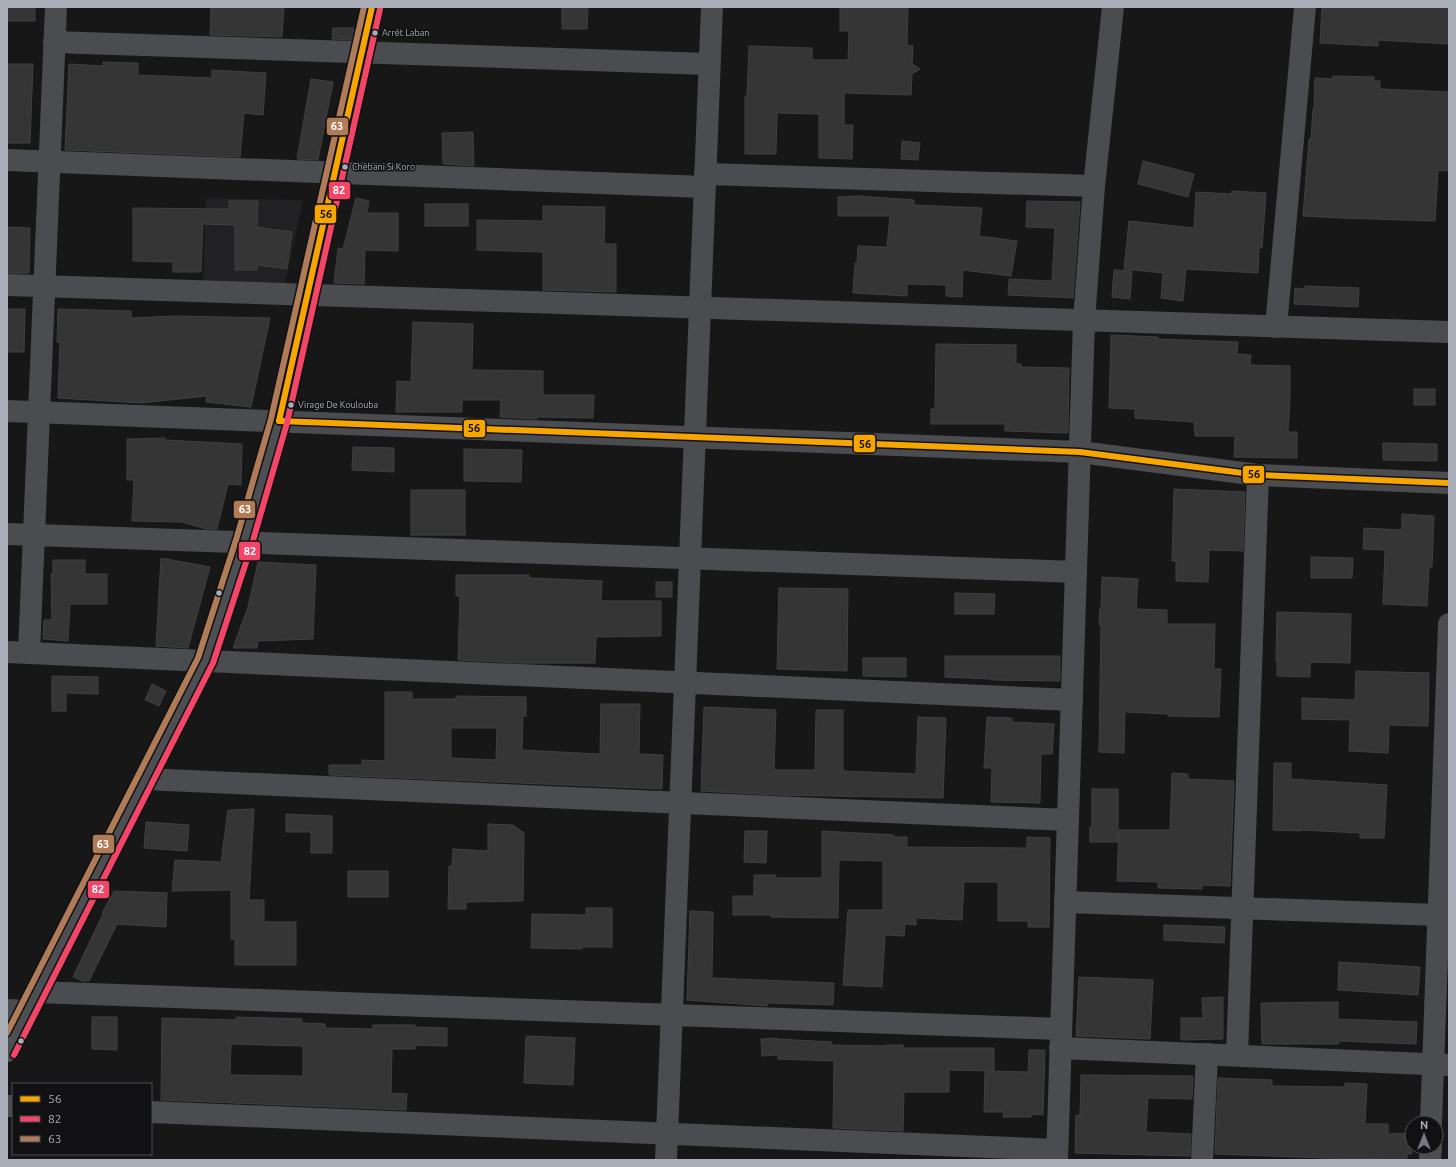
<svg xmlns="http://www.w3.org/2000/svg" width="1456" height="1167" viewBox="0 0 1456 1167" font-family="Ubuntu,sans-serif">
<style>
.built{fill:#212123}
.building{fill:#353536;stroke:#3f4043;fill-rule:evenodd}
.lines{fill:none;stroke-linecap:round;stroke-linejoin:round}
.minor{stroke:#4b4c50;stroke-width:22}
.major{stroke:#4d4f52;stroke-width:22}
.bus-1-casing{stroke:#111113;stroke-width:9}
.bus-2-casing{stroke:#111113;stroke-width:9}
.bus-3-casing{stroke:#111113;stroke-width:9}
.bus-1{stroke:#f7a600;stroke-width:6}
.bus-2{stroke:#f34667;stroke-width:6}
.bus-3{stroke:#b07c57;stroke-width:6}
.bus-dot{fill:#a8adb8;stroke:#111113;stroke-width:1.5}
.labels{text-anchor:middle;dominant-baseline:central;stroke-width:3;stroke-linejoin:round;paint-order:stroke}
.bus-label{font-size:9px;fill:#a8adb8;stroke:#111113;text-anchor:start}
.line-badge{stroke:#111113;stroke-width:1.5}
.badge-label{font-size:11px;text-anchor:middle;font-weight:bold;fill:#fff}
.pale-badge-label{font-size:11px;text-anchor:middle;font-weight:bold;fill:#111}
</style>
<rect width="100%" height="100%" fill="#171717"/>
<path class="built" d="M 206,198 L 303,200 L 285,284 L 203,282 Z"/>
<g class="building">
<rect x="7" y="7" width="28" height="14"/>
<path d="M 211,7 L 284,7 L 282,37 L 210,35 Z"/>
<path d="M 562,7 L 588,7 L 587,29 L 562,29 Z"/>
<path d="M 840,7 L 908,7 L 907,45 L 913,46 L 912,64 L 920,69 L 912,74 L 911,95 L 844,93 L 844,125 L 853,125 L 852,159 L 819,158 L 819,114 L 777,113 L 776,154 L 745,154 L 745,96 L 747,96 L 749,46 L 812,48 L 812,60 L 848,60 L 849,31 L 840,31 Z"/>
<path d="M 1322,7 L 1449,7 L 1449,44 L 1378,40 L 1378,46 L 1320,43 Z"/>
<path d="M 333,28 L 354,28 L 352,40 L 332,39 Z"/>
<path d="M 103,62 L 138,63 L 138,75 L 212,78 L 212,70 L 266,73 L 263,115 L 244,113 L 240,157 L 65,150 L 69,64 L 103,66 Z"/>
<path d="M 7,64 L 33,64 L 30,143 L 7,143 Z"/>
<path d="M 1333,76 L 1374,77 L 1374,81 L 1380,81 L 1380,89 L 1449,92 L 1449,171 L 1438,170 L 1435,221 L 1341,218 L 1303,216 L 1309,139 L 1311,139 L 1313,109 L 1314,109 L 1315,78 L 1333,79 Z"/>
<path d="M 311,79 L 333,82 L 318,160 L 297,159 Z"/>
<path d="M 473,132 L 474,166 L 443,164 L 442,133 Z"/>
<path d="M 902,141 L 920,143 L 918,160 L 901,159 Z"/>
<path d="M 1143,161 L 1194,174 L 1188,197 L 1138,184 Z"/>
<path d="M 1232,191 L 1266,193 L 1262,248 L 1259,248 L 1258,273 L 1186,269 L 1183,301 L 1161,298 L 1163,273 L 1124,269 L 1129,221 L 1194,228 L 1196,192 L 1231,194 Z"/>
<path d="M 859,196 L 914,200 L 914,205 L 982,208 L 979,236 L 1017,241 L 1011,276 L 963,270 L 962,297 L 946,296 L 946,285 L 907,284 L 907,296 L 853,293 L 855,263 L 857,263 L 858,246 L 887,247 L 890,216 L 838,216 L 838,197 Z"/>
<path d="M 356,198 L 369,201 L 367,213 L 398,213 L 398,251 L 365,250 L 364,284 L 334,283 L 338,248 L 343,249 Z"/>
<path d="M 229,201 L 258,201 L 257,227 L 292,232 L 287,269 L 257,265 L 257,270 L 235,270 L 235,225 L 203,224 L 201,272 L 173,272 L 173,262 L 133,261 L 133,208 L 229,209 Z"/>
<path d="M 1027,201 L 1080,202 L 1073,298 L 1008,295 L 1009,279 L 1052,281 L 1055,228 L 1026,227 Z"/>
<rect x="425" y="204" width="43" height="22"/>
<path d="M 543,206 L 605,207 L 604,244 L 616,244 L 616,292 L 543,290 L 543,252 L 477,250 L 477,220 L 543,221 Z"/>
<path d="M 7,227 L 30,228 L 29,273 L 7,273 Z"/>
<path d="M 1114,270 L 1132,271 L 1130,299 L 1112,297 Z"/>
<path d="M 1305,286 L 1359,288 L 1358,307 L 1294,304 L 1295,288 L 1305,289 Z"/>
<path d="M 7,309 L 25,309 L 24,352 L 7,352 Z"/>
<path d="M 58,309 L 131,311 L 131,318 L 176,316 L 270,318 L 251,407 L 206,402 L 207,396 L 141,403 L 58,398 L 60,343 L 57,342 Z"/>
<path d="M 413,322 L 473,324 L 472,370 L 543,371 L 543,395 L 594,395 L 593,418 L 537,417 L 537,419 L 500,417 L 501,400 L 462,400 L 462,412 L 396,412 L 397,381 L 411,382 Z"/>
<path d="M 1111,335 L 1158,337 L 1158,339 L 1238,342 L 1237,354 L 1251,355 L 1250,365 L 1290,366 L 1290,397 L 1288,432 L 1297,432 L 1297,458 L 1234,457 L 1235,436 L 1195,436 L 1194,422 L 1135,418 L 1135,409 L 1109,408 Z"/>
<path d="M 936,344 L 1016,345 L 1016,364 L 1021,364 L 1021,367 L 1069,368 L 1068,433 L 1005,431 L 1005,424 L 931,424 L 931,409 L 935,409 Z"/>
<rect x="1414" y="389" width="21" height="16"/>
<path d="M 165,438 L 165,440 L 242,444 L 241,485 L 228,484 L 217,529 L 206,529 L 182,522 L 132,521 L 134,480 L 127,480 L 127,439 Z"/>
<path d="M 1383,443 L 1437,444 L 1437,461 L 1383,460 Z"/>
<path d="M 353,447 L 394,448 L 394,472 L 352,470 Z"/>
<path d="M 464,449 L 522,450 L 521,482 L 464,481 Z"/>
<path d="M 1174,489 L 1245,492 L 1243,551 L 1209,550 L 1208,582 L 1176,581 L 1176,561 L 1172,561 Z"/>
<rect x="411" y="490" width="54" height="45"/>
<path d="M 1402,514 L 1434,516 L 1432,567 L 1429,567 L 1427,606 L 1383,604 L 1385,550 L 1363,549 L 1364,528 L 1402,530 Z"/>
<path d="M 1311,557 L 1353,558 L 1352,578 L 1311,578 Z"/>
<path d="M 161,558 L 210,567 L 188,648 L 156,646 Z"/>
<path d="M 53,560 L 85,560 L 85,574 L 107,574 L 107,604 L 70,604 L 68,641 L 43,639 L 44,620 L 52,620 L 51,574 L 53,574 Z"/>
<path d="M 258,562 L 316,565 L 313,639 L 258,641 L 257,648 L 233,648 L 248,607 Z"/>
<path d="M 456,575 L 529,575 L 529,578 L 602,581 L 601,601 L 661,601 L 661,636 L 596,637 L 595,663 L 520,663 L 458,660 L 460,596 L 456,596 Z"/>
<path d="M 1102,577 L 1138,579 L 1136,609 L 1167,610 L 1167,624 L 1215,624 L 1214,669 L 1221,669 L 1219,717 L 1168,716 L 1168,714 L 1125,712 L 1124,753 L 1099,752 L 1101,625 L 1099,625 L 1100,608 L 1101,608 Z"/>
<rect x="656" y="582" width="16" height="15"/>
<path d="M 779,588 L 848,589 L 847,671 L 777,669 Z"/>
<path d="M 955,593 L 995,594 L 994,614 L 955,614 Z"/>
<path d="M 1277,612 L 1351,614 L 1350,663 L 1310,662 L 1310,677 L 1277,676 L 1277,661 L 1276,661 Z"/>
<path d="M 945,656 L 1060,656 L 1060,681 L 991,680 L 991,679 L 945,677 Z"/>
<path d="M 863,658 L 906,658 L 906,677 L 863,676 Z"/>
<path d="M 1356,671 L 1429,673 L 1428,726 L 1389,725 L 1388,753 L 1349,751 L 1350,720 L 1302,719 L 1302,698 L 1355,700 Z"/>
<path d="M 52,676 L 98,677 L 98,694 L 66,693 L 66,711 L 52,711 Z"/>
<path d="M 152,684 L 166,691 L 159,706 L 145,700 Z"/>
<path d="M 385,692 L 412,692 L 412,699 L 456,699 L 456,696 L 526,697 L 526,716 L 523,716 L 522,750 L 598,754 L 600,753 L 601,704 L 640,704 L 639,754 L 663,755 L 662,789 L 329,775 L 329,765 L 362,765 L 362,760 L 385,761 ZM 451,728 L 497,728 L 496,760 L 451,758 Z"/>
<path d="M 704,707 L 776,710 L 774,770 L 815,770 L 816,710 L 843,710 L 843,771 L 916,774 L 918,717 L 946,718 L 943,798 L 776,795 L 701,791 Z"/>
<path d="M 987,717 L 1012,718 L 1012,722 L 1054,724 L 1052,754 L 1041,754 L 1040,803 L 991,802 L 992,768 L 984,768 Z"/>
<path d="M 1274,763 L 1291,763 L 1291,779 L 1387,785 L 1384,838 L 1360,838 L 1360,833 L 1301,830 L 1301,831 L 1273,830 Z"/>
<path d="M 1172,773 L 1188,774 L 1188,779 L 1234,781 L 1230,886 L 1202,885 L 1202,889 L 1158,888 L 1158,882 L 1117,881 L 1119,830 L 1170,830 Z"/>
<path d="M 1092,789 L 1118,789 L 1118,842 L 1090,842 L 1090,827 L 1092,827 Z"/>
<path d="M 254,809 L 249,900 L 264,900 L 264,922 L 296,922 L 296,965 L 235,965 L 235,939 L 231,939 L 231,890 L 172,891 L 175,860 L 221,862 L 228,810 Z"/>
<path d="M 286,814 L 332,816 L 332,853 L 311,853 L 311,832 L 286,832 Z"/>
<path d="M 146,822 L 189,825 L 187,851 L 144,848 Z"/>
<path d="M 488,824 L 513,825 L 524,833 L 523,901 L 466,902 L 466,909 L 448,909 L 449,866 L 452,866 L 453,849 L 488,851 Z"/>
<path d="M 745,831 L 767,831 L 766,863 L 744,862 Z"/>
<path d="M 822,831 L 894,835 L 894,837 L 907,837 L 907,847 L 1027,848 L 1027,837 L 1050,838 L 1049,927 L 1028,927 L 1028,921 L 998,921 L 998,882 L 964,882 L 962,920 L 916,918 L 916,925 L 905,924 L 904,936 L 885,935 L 882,987 L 843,985 L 848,910 L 883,910 L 883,861 L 839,860 L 838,918 L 771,917 L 771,915 L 733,915 L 733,896 L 754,896 L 754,875 L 776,875 L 775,878 L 822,878 Z"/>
<rect x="348" y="871" width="40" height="26"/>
<path d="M 114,891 L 167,893 L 166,927 L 117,924 L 89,981 L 83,981 L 73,977 L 103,914 L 102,913 Z"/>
<path d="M 586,908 L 612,908 L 612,947 L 582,947 L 582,949 L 531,948 L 532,914 L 586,915 Z"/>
<path d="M 690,911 L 713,912 L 712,978 L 834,983 L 833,1005 L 768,1003 L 767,1006 L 687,1000 Z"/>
<path d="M 1164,925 L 1225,927 L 1224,943 L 1164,940 Z"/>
<path d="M 1339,962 L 1420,967 L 1418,995 L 1338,990 Z"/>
<path d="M 1079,977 L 1153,980 L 1150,1039 L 1076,1036 Z"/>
<path d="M 1223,997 L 1223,1039 L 1181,1040 L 1181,1018 L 1203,1018 L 1202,998 Z"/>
<path d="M 1338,1002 L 1338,1019 L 1417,1022 L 1416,1044 L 1338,1041 L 1339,1044 L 1262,1044 L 1261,1003 Z"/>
<path d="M 92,1017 L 117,1017 L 117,1050 L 92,1049 Z"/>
<path d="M 236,1017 L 302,1019 L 302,1023 L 325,1024 L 325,1028 L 373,1029 L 373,1025 L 415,1025 L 415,1027 L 447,1028 L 447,1046 L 415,1045 L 415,1049 L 392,1049 L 391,1093 L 407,1094 L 406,1110 L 161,1100 L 162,1018 L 236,1020 ZM 231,1044 L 303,1046 L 303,1076 L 230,1075 Z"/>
<path d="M 526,1036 L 575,1038 L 573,1085 L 524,1083 Z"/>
<path d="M 777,1038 L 777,1039 L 832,1042 L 831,1045 L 886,1046 L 886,1045 L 903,1045 L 903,1048 L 994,1048 L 994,1071 L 949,1070 L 949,1092 L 904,1092 L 903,1131 L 833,1128 L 834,1061 L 778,1059 L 778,1055 L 762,1056 L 761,1039 Z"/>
<path d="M 1029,1050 L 1045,1050 L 1043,1115 L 1031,1114 L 1031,1117 L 1003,1117 L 1004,1112 L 984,1112 L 985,1071 L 1028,1072 Z"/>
<path d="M 1081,1075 L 1193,1076 L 1192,1099 L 1148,1098 L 1146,1132 L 1191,1134 L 1190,1156 L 1075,1153 L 1076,1115 L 1080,1115 Z"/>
<path d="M 1218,1078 L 1272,1080 L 1272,1086 L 1345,1087 L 1345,1083 L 1367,1084 L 1365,1124 L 1388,1124 L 1388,1134 L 1412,1133 L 1412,1154 L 1407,1154 L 1407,1159 L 1392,1160 L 1392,1158 L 1351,1159 L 1215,1154 Z"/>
</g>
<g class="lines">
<g class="minor">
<path d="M 54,42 L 709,64"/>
<path d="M 7,160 L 704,187"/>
<path d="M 705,174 L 1094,186"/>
<path d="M 7,285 L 1449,332"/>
<path d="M 1276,327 L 1305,7"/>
<path d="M 7,411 L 1080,452 L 1258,475 L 1449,483"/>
<path d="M 7,534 L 1076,572"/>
<path d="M 7,652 L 1072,700"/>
<path d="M 29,653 L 56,7"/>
<path d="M 144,779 L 1068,820"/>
<path d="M 1065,902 L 1439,915"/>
<path d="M 36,992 L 1061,1029"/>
<path d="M 7,1010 L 26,1011"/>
<path d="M 1060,1048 L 1449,1065"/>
<path d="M 1237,1055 L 1258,475"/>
<path d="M 7,1106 L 13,1106"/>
<path d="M 151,1112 L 1057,1150"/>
<path d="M 1431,1123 L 1449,624"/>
<path d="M 666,1160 L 712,7"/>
<path d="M 1057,1160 L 1084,321 L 1094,186 L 1113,7"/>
<path d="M 1202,1160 L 1207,1054"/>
<path d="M 1430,1160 L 1431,1147"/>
</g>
<path class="major" d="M 7,1051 L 36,992 L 205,661 L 244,542 L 279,421 L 372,7"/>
<g class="bus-1-casing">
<g id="bus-1">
<path d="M 279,421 L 1080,452 L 1258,475 L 1449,483"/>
<path d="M 279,421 L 372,7"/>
</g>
</g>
<g class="bus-2-casing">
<path id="bus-2" d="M 14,1055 L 213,663 L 252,544 L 287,423 L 380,9"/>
</g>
<g class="bus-3-casing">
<path id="bus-3" d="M 7,1033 L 198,658 L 236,540 L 271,419 L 364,7"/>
</g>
<use href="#bus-1" class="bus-1"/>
<use href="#bus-2" class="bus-2"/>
<use href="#bus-3" class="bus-3"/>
</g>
<g class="bus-dot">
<circle cx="375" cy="33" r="3.5"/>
<circle cx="345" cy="167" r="3.5"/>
<circle cx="291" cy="405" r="3.5"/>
<circle cx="219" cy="593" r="3.5"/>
<circle cx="21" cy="1041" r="3.5"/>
</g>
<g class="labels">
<g class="bus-label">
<text x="382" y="33">Arrêt Laban</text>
<text x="352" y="167">Chèbani Si Koro</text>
<text x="298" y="405">Virage De Koulouba</text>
</g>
</g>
<g class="line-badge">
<rect x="326" y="117" width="23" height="19" rx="4" fill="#b07c57"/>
<rect x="328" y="181" width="23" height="19" rx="4" fill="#f34667"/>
<rect x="314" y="204" width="23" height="20" rx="4" fill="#f7a600"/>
<rect x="463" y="419" width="23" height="19" rx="4" fill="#f7a600"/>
<rect x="853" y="434" width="23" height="19" rx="4" fill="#f7a600"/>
<rect x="1242" y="465" width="23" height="19" rx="4" fill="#f7a600"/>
<rect x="233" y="500" width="23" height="19" rx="4" fill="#b07c57"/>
<rect x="238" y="541" width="23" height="20" rx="4" fill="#f34667"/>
<rect x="92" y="834" width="23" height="20" rx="4" fill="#b07c57"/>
<rect x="87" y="880" width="23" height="19" rx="4" fill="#f34667"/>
</g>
<g class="badge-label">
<text x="337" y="130">63</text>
<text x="339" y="194">82</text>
<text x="245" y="513">63</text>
<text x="250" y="555">82</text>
<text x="103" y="848">63</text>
<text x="98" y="893">82</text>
</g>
<g class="pale-badge-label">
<text x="326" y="218">56</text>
<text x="474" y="432">56</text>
<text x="865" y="448">56</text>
<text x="1254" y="478">56</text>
</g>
<rect width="1456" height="1167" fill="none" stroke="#a8adb8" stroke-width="16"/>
<rect x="12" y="1083" width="140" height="72" fill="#111113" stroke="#4d4f55"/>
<rect x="20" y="1096" width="20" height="6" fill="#f7a600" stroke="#4d4f55"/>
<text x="48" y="1103" font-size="12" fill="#a8adb8">56</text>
<rect x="20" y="1116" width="20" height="6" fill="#f34667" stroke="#4d4f55"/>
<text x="48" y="1123" font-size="12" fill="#a8adb8">82</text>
<rect x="20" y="1136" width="20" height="6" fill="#b07c57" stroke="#4d4f55"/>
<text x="48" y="1143" font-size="12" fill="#a8adb8">63</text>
<g transform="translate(1424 1135)"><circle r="19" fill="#111113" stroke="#4d4f55"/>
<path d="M0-3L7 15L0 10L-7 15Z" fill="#757880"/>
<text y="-6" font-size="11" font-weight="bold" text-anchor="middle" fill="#a8adb8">N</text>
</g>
</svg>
